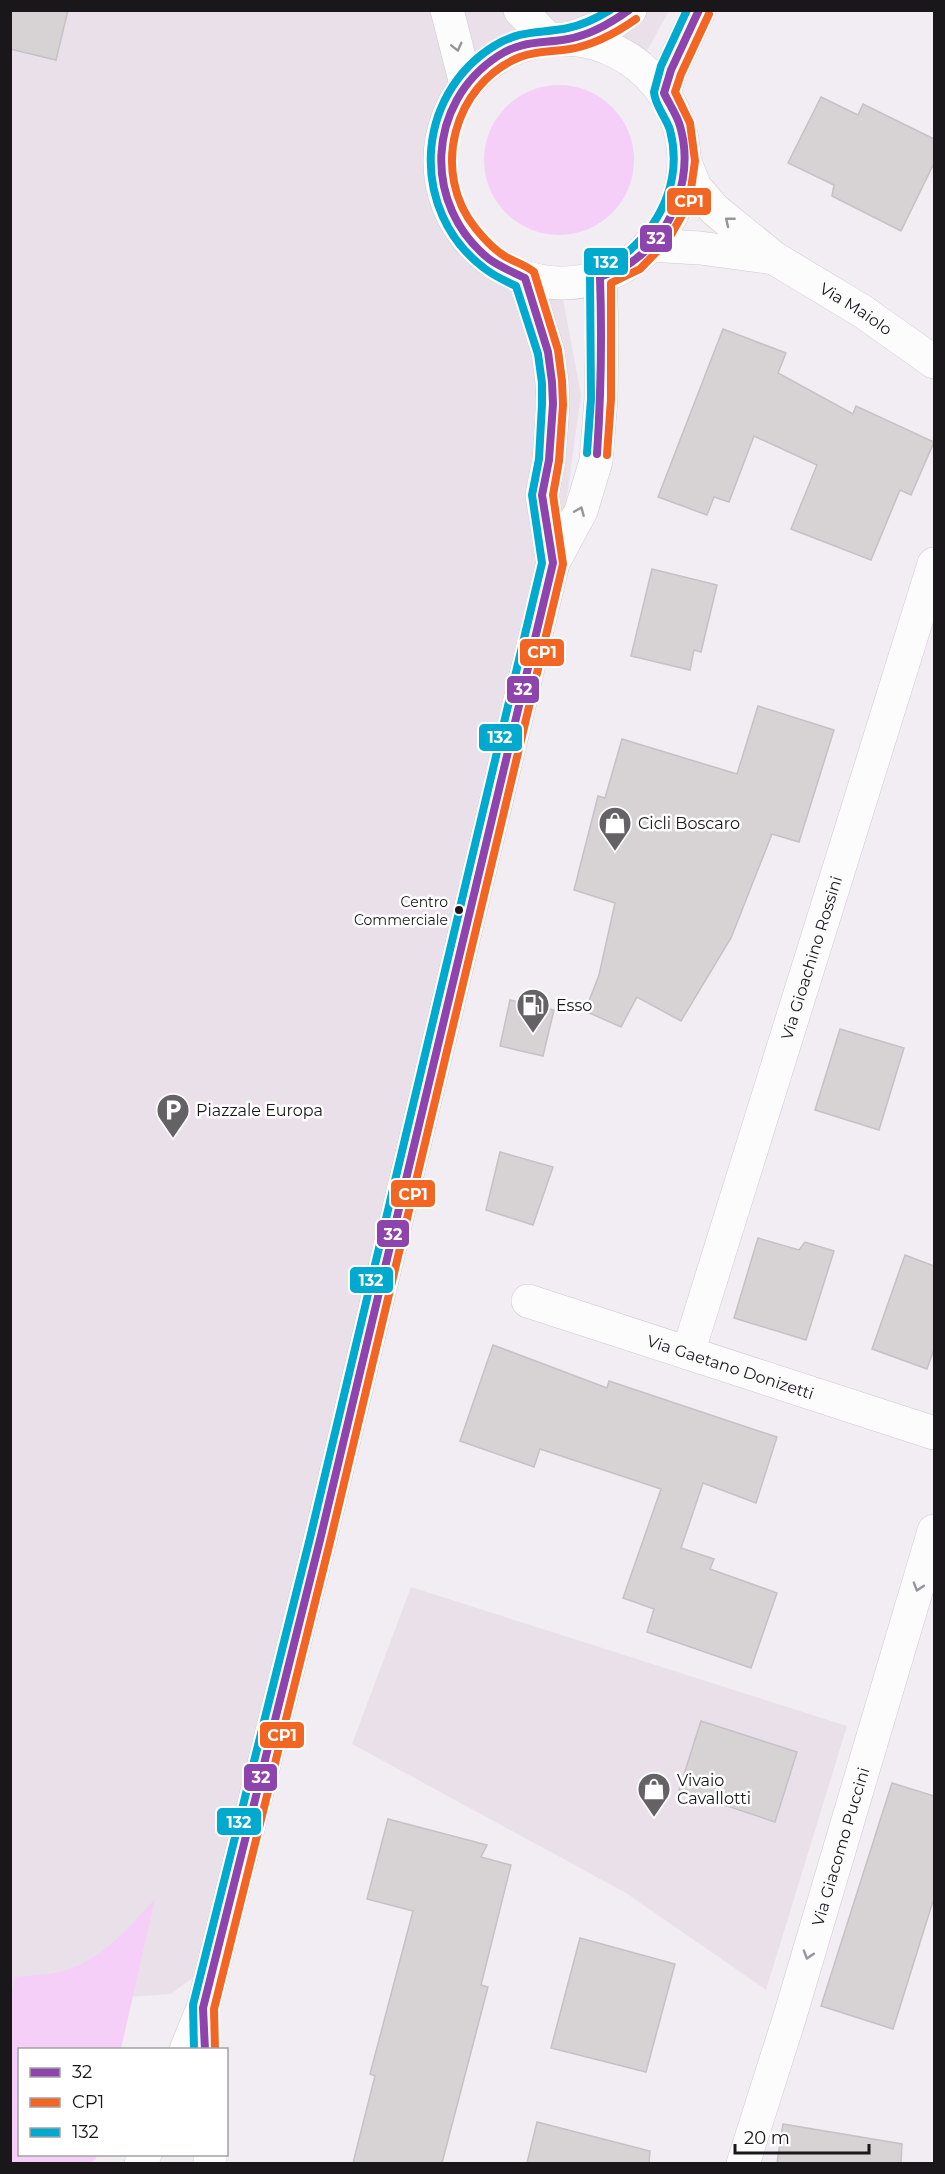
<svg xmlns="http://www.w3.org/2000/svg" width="945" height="2174" viewBox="0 0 945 2174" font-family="Montserrat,sans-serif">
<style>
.built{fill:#eae0ea}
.green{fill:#f6cff9}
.building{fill:#d7d3d5;stroke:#c5c1c4;stroke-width:1.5}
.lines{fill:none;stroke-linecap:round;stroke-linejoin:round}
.minor-casing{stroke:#cecace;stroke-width:34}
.major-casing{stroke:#cecace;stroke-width:34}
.minor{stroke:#fdfcfd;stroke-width:33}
.major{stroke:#fdfcfd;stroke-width:33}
.bus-1-casing{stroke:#fff;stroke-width:12}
.bus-2-casing{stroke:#fff;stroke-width:12}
.bus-3-casing{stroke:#fff;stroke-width:12}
.bus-1{stroke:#8e44ad;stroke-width:8}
.bus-2{stroke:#f26522;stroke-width:8}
.bus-3{stroke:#00a9ce;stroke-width:8}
.oneway{stroke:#969597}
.bus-dot{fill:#19171a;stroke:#fff;stroke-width:2}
.labels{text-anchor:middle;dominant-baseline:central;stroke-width:5;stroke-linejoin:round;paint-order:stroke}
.bus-label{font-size:14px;fill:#19171a;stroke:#fff;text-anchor:end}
.street-label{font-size:16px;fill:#19171a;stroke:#fff}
.poi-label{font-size:16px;fill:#19171a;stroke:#fff;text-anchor:start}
.line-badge{stroke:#fff;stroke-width:2}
.badge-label{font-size:16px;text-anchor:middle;font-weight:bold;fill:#fff}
</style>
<rect width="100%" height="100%" fill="#f2edf2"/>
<g class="built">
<path d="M 11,11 L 669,11 L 639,65 L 607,47 L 569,39 L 530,42 L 495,58 L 466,84 L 448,118 L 442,139 L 440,161 L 444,193 L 461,229 L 487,257 L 505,269 L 525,278 L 560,283 L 581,395 L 565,510 L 220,1957 L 171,1994 L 11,2005 Z"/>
<path d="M 411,1587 L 847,1726 L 766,1990 L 626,1893 L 352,1744 Z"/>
</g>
<g class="green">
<circle cx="559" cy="160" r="75"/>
<path d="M 155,1899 L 121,2049 L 20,2050 L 20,2154 L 97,2155 L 96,2159 L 90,2163 L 11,2163 L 10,1997 L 15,1977 C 32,1975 50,1975 66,1970 C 104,1958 129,1927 155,1899 Z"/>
</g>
<g class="building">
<path d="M 10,10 L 68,10 L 56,60 L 10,49 Z"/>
<path d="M 821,97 L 858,115 L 863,104 L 934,139 L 934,163 L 901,231 L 832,196 L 834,185 L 788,163 Z"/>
<path d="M 723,329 L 786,353 L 778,373 L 853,414 L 856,406 L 934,442 L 911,495 L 900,490 L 871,560 L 791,529 L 817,465 L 754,436 L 729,502 L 714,497 L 707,515 L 658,497 Z"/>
<path d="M 652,569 L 717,585 L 701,652 L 694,650 L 690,670 L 631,656 Z"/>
<path d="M 758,706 L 834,730 L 799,842 L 772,834 L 731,938 L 681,1021 L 637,997 L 621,1027 L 585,1011 L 599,975 L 615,903 L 574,890 L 598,796 L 605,798 L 622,739 L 737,774 Z"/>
<path d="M 510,1000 L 554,1010 L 543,1056 L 500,1046 Z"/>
<path d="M 840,1029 L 904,1048 L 879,1130 L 815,1110 Z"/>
<path d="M 500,1152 L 553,1167 L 533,1225 L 486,1210 Z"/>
<path d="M 758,1238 L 799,1250 L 805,1242 L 834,1251 L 806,1340 L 734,1318 Z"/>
<path d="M 905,1255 L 934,1266 L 934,1349 L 927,1369 L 872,1349 Z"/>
<path d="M 493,1345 L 607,1388 L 609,1381 L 777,1437 L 756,1503 L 703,1483 L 681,1548 L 714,1559 L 710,1569 L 777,1593 L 751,1668 L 647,1632 L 654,1609 L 623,1598 L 661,1489 L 540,1449 L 534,1467 L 460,1441 Z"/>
<path d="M 701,1721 L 797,1752 L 775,1822 L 679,1790 Z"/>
<path d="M 892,1783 L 934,1796 L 934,1898 L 893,2029 L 821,2006 Z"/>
<path d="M 388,1819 L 487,1845 L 481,1857 L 511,1865 L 481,1985 L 488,1987 L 442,2163 L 353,2163 L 375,2076 L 370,2074 L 413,1911 L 367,1899 Z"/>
<path d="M 580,1938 L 675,1964 L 646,2072 L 551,2048 Z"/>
<path d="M 537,2122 L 650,2151 L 649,2163 L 527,2163 Z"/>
<path d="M 783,2124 L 902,2144 L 901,2163 L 777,2163 Z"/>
</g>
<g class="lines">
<g class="minor-casing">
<g id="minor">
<path d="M 447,10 L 466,84"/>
<path d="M 520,10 L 549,40"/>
<path id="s1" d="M 685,162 L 695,187 L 715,210 L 774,258 L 862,311 L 934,362"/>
<path d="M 649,245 L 700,248 L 774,258"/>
<path id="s2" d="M 528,1301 L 934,1433"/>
<path id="s3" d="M 688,1353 L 934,564"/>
<path id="s4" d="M 743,2164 L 790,2016 L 934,1531"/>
</g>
</g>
<g class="major-casing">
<g id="major">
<path d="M 569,39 L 614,22 L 630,10"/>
<circle cx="562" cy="161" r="122"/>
<path d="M 664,93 L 671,70 L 699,10"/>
<path d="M 525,278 L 548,352 L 552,382 L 553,404 L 549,460 L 542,495 L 553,563"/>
<path d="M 186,2050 L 203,2008 L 320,1540 L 553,563 L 581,511 L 596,461 L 601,399 L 602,331 L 600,277"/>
<path d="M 210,2154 L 210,2164"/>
<path d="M 141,2164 L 145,2154"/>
</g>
</g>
<use href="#minor" class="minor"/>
<use href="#major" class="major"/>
<g class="bus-1-casing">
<g id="bus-1">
<path d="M 597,454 C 601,395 602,336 600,277 C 611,272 624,268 633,261 C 674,232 694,174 680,126 C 677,115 669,104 664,93 L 671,70 L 699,10"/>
<path d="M 205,2050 L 203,2008 L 320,1540 L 553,563 L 542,495 L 549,460 L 553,404 L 552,382 L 548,352 L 525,278 C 513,272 500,267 489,259 C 422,205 426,103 498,56 C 522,40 541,44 568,39 C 590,35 611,23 629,10"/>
</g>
</g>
<g class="bus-2-casing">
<g id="bus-2">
<path d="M 607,455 L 611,399 L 611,283 L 640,269 L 668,240 L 689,203 L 695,161 L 690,123 L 675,92 L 681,74 L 709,14"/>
<path d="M 215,2050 L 214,2009 L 330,1542 L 563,564 L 553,495 L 559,461 L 563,405 L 562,381 L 558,350 L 534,272 C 526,265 515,262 506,257 C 494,250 485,240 476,229 C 430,173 453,84 520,57 C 537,50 553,52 570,49 C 594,45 616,33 636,19"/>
</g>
</g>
<g class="bus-3-casing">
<g id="bus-3">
<path d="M 587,453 L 591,399 L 590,274 C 597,261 618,260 629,251 C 664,220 682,176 670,130 C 666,117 655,106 654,92 L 661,66 L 687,10"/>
<path d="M 194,2050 L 193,2005 L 310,1538 L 542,563 L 532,495 L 539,459 L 542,404 L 542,383 L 538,354 L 516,286 C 505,281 494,276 484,268 C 409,211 414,96 494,46 C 522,29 539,34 568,28 C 583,25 597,18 610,10"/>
</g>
</g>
<use href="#bus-1" class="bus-1"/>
<use href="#bus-2" class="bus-2"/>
<use href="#bus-3" class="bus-3"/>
</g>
<defs><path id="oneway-chevron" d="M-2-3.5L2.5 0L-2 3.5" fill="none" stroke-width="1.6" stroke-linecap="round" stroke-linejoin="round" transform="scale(1.5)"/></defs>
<g class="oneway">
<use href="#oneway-chevron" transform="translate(457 47) rotate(76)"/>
<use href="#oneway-chevron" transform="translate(729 221) rotate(-141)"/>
<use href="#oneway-chevron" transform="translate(580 511) rotate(-67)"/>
<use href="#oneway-chevron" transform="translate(918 1587) rotate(107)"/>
<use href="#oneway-chevron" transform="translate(808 1955) rotate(107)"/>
</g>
<defs>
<g id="shop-pin" transform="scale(1.725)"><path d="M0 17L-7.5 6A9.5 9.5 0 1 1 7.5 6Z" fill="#656266" stroke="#fff"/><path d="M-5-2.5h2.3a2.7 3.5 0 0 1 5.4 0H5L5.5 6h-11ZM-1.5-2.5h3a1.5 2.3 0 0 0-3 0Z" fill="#fff"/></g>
<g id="fuel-pin" transform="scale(1.725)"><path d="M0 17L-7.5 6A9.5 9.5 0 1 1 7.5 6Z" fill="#656266" stroke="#fff"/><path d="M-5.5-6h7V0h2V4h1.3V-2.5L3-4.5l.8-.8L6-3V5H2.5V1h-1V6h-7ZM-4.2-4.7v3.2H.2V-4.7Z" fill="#fff"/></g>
<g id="parking-pin" transform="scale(1.725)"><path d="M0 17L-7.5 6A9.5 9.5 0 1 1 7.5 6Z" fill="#656266" stroke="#fff"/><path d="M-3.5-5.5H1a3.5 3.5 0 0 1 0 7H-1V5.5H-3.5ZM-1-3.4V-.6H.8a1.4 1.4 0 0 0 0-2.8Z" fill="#fff"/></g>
</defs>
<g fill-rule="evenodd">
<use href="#shop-pin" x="615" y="823"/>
<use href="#fuel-pin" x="533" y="1005"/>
<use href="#parking-pin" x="173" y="1110"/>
<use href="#shop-pin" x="654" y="1789"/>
</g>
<circle class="bus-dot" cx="459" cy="910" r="5"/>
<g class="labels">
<g class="bus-label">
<text x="448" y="902">Centro<tspan x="448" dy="18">Commerciale</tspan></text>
</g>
<g class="street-label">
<text stroke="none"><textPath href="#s1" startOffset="230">Via Maiolo</textPath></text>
<text stroke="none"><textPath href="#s3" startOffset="414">Via Gioachino Rossini</textPath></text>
<text stroke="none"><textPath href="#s2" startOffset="213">Via Gaetano Donizetti</textPath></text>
<text stroke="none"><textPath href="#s4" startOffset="332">Via Giacomo Puccini</textPath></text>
</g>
<g class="poi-label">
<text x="638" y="823">Cicli Boscaro</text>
<text x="556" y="1005">Esso</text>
<text x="196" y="1110">Piazzale Europa</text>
<text x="677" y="1780">Vivaio<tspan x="677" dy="18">Cavallotti</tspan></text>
</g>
</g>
<g class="line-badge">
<rect x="666" y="187" width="46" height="29" rx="6" fill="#f26522"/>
<rect x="639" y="224" width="34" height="29" rx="6" fill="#8e44ad"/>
<rect x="583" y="247" width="46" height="29" rx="6" fill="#00a9ce"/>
<rect x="519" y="638" width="46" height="29" rx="6" fill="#f26522"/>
<rect x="506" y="675" width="34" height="29" rx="6" fill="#8e44ad"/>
<rect x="478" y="723" width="45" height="29" rx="6" fill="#00a9ce"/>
<rect x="390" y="1179" width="46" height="29" rx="6" fill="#f26522"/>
<rect x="376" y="1219" width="34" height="29" rx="6" fill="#8e44ad"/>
<rect x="349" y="1266" width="45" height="28" rx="6" fill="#00a9ce"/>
<rect x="259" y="1721" width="46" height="28" rx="6" fill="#f26522"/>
<rect x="243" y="1763" width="35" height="29" rx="6" fill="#8e44ad"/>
<rect x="216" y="1807" width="46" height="29" rx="6" fill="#00a9ce"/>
</g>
<g class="badge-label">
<text x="689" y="207">CP1</text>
<text x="656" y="244">32</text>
<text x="606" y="268">132</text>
<text x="542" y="658">CP1</text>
<text x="523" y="695">32</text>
<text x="500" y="743">132</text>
<text x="413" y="1200">CP1</text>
<text x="393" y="1240">32</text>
<text x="371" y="1286">132</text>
<text x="282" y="1741">CP1</text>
<text x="261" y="1783">32</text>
<text x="239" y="1828">132</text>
</g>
<rect width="945" height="2174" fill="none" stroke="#19171a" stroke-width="24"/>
<rect x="18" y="2048" width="210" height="108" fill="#ffffff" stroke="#a3a2a3" stroke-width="1.5"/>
<rect x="30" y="2068" width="30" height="9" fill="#8e44ad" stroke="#a3a2a3" stroke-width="1.5"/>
<text x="72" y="2078" font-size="18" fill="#19171a">32</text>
<rect x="30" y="2098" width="30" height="9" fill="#f26522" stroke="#a3a2a3" stroke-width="1.5"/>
<text x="72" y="2108" font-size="18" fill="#19171a">CP1</text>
<rect x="30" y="2128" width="30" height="9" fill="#00a9ce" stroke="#a3a2a3" stroke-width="1.5"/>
<text x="72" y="2138" font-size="18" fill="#19171a">132</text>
<path d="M735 2144v9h134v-9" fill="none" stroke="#19171a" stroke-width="3"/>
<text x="744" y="2144" font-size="18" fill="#19171a" stroke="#ffffff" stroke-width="4.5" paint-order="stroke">20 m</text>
</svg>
